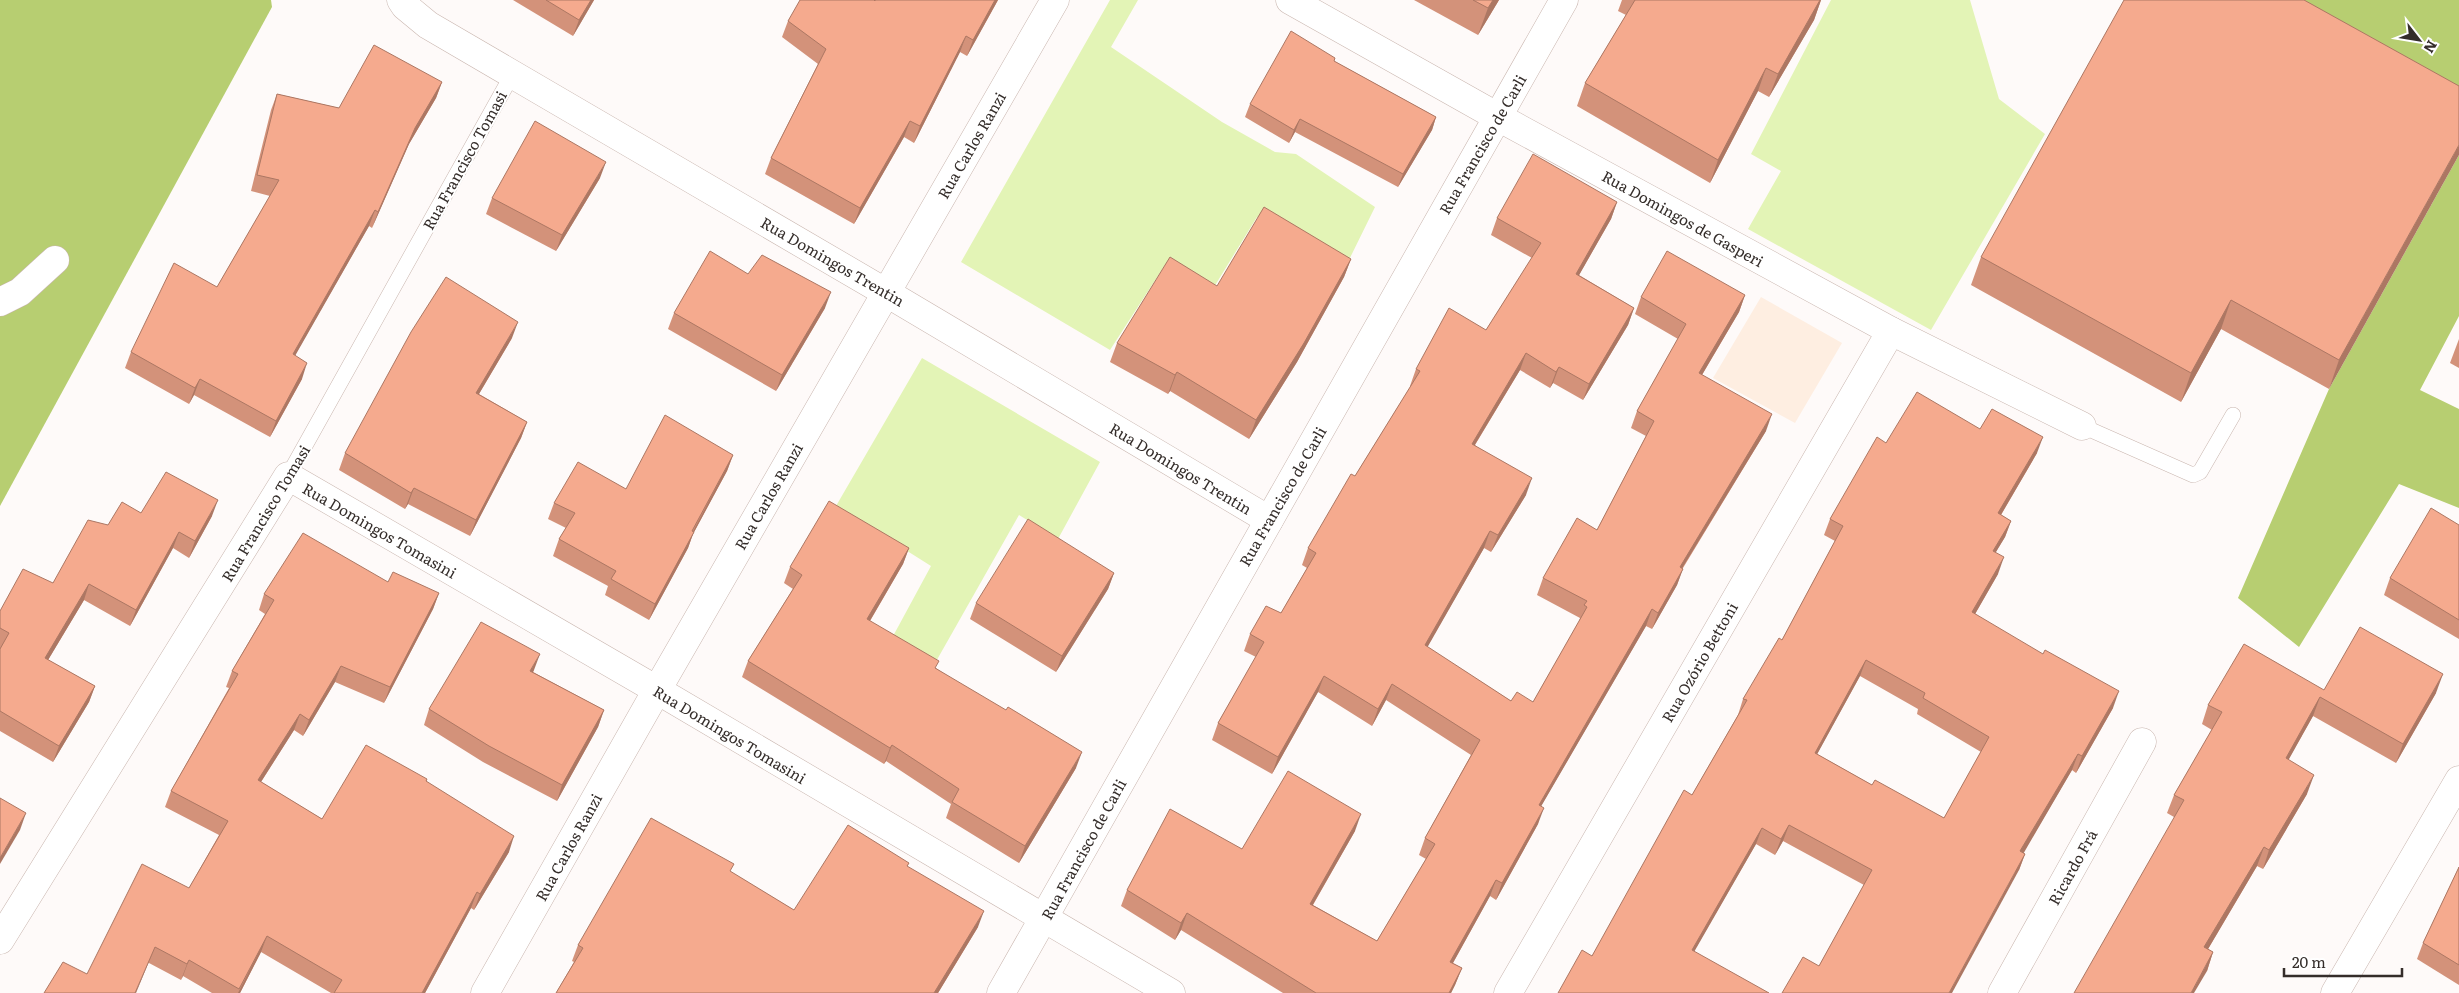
<svg xmlns="http://www.w3.org/2000/svg" width="2459" height="993" viewBox="0 0 2459 993" font-family="Literata,serif">
<style>
.industrial{fill:#feeee1}
.green{fill:#e3f4b6}
.forest{fill:#b7ce71}
.lines{fill:none;stroke-linecap:round;stroke-linejoin:round}
.service-casing{stroke:#c9b6af;stroke-width:16}
.minor-casing{stroke:#c9b6af;stroke-width:29}
.secondary-casing{stroke:#c9b6af;stroke-width:29}
.service{stroke:#fff;stroke-width:15}
.minor{stroke:#fff;stroke-width:28}
.secondary{stroke:#fff;stroke-width:28}
.wall{fill:#d3927a;fill-rule:evenodd}
.shaded-wall{fill:#ac7763}
.building{fill:#f5aa8e;stroke:#ac7763;fill-rule:evenodd}
.labels{text-anchor:middle;dominant-baseline:central;stroke-width:4;stroke-linejoin:round;paint-order:stroke}
.street-label{font-size:15px;fill:#342d2a;stroke:#fff}
</style>
<rect width="100%" height="100%" fill="#fefaf9"/>
<path class="industrial" d="M 1761,297 L 1842,343 L 1795,423 L 1713,378 Z"/>
<g class="green">
<path d="M 1110,0 L 1138,0 L 1111,47 L 1222,122 L 1275,152 L 1296,154 L 1375,207 L 1346,266 L 1257,217 L 1211,292 L 1165,265 L 1110,350 L 961,262 Z"/>
<path d="M 1831,0 L 1970,0 L 1999,99 L 2045,134 L 1931,330 L 1748,229 L 1781,171 L 1751,154 Z"/>
<path d="M 922,358 L 1100,462 L 1058,539 L 1019,515 L 934,665 L 892,638 L 931,566 L 836,506 Z"/>
</g>
<g class="forest">
<path d="M 0,0 L 271,0 L 272,7 L 0,506 Z"/>
<path d="M 2289,0 L 2459,0 L 2459,119 Z"/>
<path d="M 2459,155 L 2459,316 L 2420,390 L 2459,409 L 2459,508 L 2399,484 L 2299,647 L 2238,598 L 2329,389 Z"/>
</g>
<g class="lines">
<g class="service-casing">
<g id="service">
<path d="M 2082,426 L 2193,475 L 2200,472 L 2233,415"/>
<path d="M 288,476 L 512,75"/>
</g>
</g>
<g class="minor-casing">
<g id="minor">
<path d="M 1290,0 L 1498,117 L 1891,331 L 2082,426"/>
<path d="M 885,292 L 1269,520"/>
<path d="M 0,302 L 20,292 L 55,260"/>
<path d="M 657,690 L 1171,993"/>
<path d="M 1001,993 L 1564,0"/>
<path d="M 1508,993 L 1891,331"/>
<path d="M 2002,993 L 2142,742"/>
<path d="M 2335,993 L 2459,780"/>
</g>
</g>
<g class="secondary-casing">
<g id="secondary">
<path d="M 401,0 L 405,6 L 428,25 L 885,292"/>
<path d="M 0,940 L 288,476 L 657,690"/>
<path d="M 485,993 L 657,690 L 1055,0"/>
</g>
</g>
<use href="#service" class="service"/>
<use href="#minor" class="minor"/>
<use href="#secondary" class="secondary"/>
</g>
<g class="wall">
<path d="M 513,0 L 594,0 L 573,36 Z"/>
<path d="M 875,0 L 998,0 L 967,56 L 960,52 L 914,143 L 904,137 L 854,224 L 765,174 L 771,158 L 818,64 L 782,37 L 788,21 L 875,1 Z"/>
<path d="M 1414,0 L 1499,0 L 1478,35 Z"/>
<path d="M 1622,0 L 1821,0 L 1814,20 L 1769,97 L 1758,91 L 1710,183 L 1577,106 L 1585,83 L 1626,15 L 1618,11 Z"/>
<path d="M 1335,58 L 1334,61 L 1436,117 L 1432,130 L 1398,187 L 1295,132 L 1289,143 L 1245,117 L 1250,104 Z"/>
<path d="M 442,82 L 436,98 L 409,144 L 372,228 L 369,226 L 295,355 L 302,379 L 270,437 L 194,395 L 189,404 L 125,368 L 131,352 L 217,287 L 270,196 L 251,191 L 271,110 L 277,94 L 339,108 Z"/>
<path d="M 2459,86 L 2329,389 L 2221,329 L 2181,402 L 1971,285 L 1981,257 Z"/>
<path d="M 600,178 L 556,251 L 486,214 L 492,198 Z"/>
<path d="M 1617,202 L 1611,219 L 1579,275 L 1634,308 L 1628,325 L 1583,400 L 1553,383 L 1550,388 L 1520,370 L 1475,445 L 1526,495 L 1491,552 L 1484,548 L 1427,647 L 1511,701 L 1533,702 L 1579,622 L 1580,618 L 1537,595 L 1543,578 L 1597,530 L 1646,436 L 1631,428 L 1637,411 L 1678,339 L 1635,314 L 1641,297 L 1745,295 L 1739,312 L 1702,375 L 1766,431 L 1683,568 L 1677,585 L 1652,629 L 1646,626 L 1541,806 L 1538,824 L 1496,900 L 1490,896 L 1453,963 L 1462,968 L 1455,985 L 1451,993 L 1283,993 L 1181,930 L 1175,940 L 1121,906 L 1127,890 L 1242,849 L 1355,831 L 1313,905 L 1377,941 L 1426,859 L 1419,855 L 1425,838 L 1471,755 L 1386,700 L 1372,726 L 1318,692 L 1272,774 L 1212,740 L 1218,723 L 1256,657 L 1244,651 L 1250,634 L 1281,613 L 1307,568 L 1302,565 L 1308,548 L 1355,476 L 1411,386 L 1410,386 L 1416,369 L 1486,330 L 1532,258 L 1491,235 L 1497,218 Z"/>
<path d="M 1351,259 L 1344,277 L 1297,362 L 1249,439 L 1170,391 L 1168,394 L 1110,362 L 1117,343 L 1217,286 Z"/>
<path d="M 748,274 L 825,308 L 776,391 L 668,329 L 674,313 Z"/>
<path d="M 512,338 L 479,394 L 527,422 L 521,438 L 470,536 L 408,504 L 405,509 L 339,470 L 345,453 Z"/>
<path d="M 2459,339 L 2459,368 L 2450,363 Z"/>
<path d="M 1980,429 L 2037,453 L 2001,515 L 2011,521 L 2005,537 L 1995,553 L 1998,574 L 1975,614 L 2113,708 L 2076,773 L 2072,770 L 2023,853 L 2025,854 L 2019,870 L 1819,966 L 1864,885 L 1783,841 L 1775,855 L 1756,844 L 1694,951 L 1592,956 L 1692,795 L 1738,715 L 1743,699 L 1782,640 L 1835,541 L 1824,535 L 1830,519 L 1886,443 ZM 1860,676 L 1918,709 L 1917,714 L 1981,752 L 1944,818 L 1872,785 L 1817,754 Z"/>
<path d="M 733,455 L 727,471 L 693,534 L 688,548 L 649,620 L 605,595 L 608,586 L 553,556 L 559,539 L 566,528 L 548,519 L 554,503 L 626,489 Z"/>
<path d="M 141,513 L 212,516 L 189,558 L 173,548 L 130,626 L 84,600 L 48,660 L 95,686 L 89,702 L 53,762 L 0,731 L 0,611 L 53,583 L 108,525 Z"/>
<path d="M 2459,525 L 2459,639 L 2384,595 L 2390,578 Z"/>
<path d="M 909,548 L 903,564 L 870,621 L 1076,768 L 1019,863 L 946,818 L 951,804 L 886,761 L 884,764 L 742,677 L 748,661 L 793,589 L 784,583 L 790,567 Z"/>
<path d="M 1114,573 L 1108,589 L 1056,672 L 970,619 L 976,603 Z"/>
<path d="M 388,582 L 439,593 L 433,609 L 384,703 L 335,682 L 303,736 L 294,730 L 261,782 L 322,819 L 427,779 L 427,782 L 509,852 L 474,910 L 471,908 L 425,993 L 331,993 L 261,952 L 240,993 L 212,993 L 183,976 L 181,980 L 149,963 L 87,974 L 189,888 L 219,835 L 165,807 L 171,791 L 229,688 L 226,687 L 232,671 L 265,614 L 259,610 L 264,594 Z"/>
<path d="M 534,670 L 533,672 L 604,710 L 598,727 L 557,801 L 483,762 L 424,725 L 429,709 Z"/>
<path d="M 2324,690 L 2436,693 L 2396,763 L 2313,716 L 2288,760 L 2307,794 L 2263,869 L 2257,866 L 2208,949 L 2213,952 L 2207,971 L 2174,817 L 2167,813 L 2174,795 L 2212,730 L 2202,724 L 2208,705 Z"/>
<path d="M 909,863 L 907,867 L 978,927 L 938,993 L 556,993 L 574,962 L 572,961 L 578,945 L 731,872 L 794,910 Z"/>
<path d="M 2459,867 L 2459,985 L 2417,959 L 2423,943 Z"/>
</g>
<g class="shaded-wall">
<path d="M 591,0 L 594,0 L 573,36 L 579,20 Z"/>
<path d="M 995,0 L 998,0 L 967,56 L 973,40 Z"/>
<path d="M 1493,0 L 1499,0 L 1478,35 L 1488,8 Z"/>
<path d="M 1820,0 L 1821,0 L 1814,20 L 1769,97 L 1778,74 Z"/>
<path d="M 966,36 L 960,52 L 914,143 L 920,126 Z"/>
<path d="M 1766,68 L 1758,91 L 1710,183 L 1718,160 Z"/>
<path d="M 442,82 L 436,98 L 409,144 L 372,228 L 378,212 L 415,128 Z"/>
<path d="M 1436,117 L 1432,130 L 1398,187 L 1403,174 Z"/>
<path d="M 1300,119 L 1295,132 L 1289,143 L 1294,130 Z"/>
<path d="M 910,121 L 904,137 L 854,224 L 860,208 Z"/>
<path d="M 2459,145 L 2459,155 L 2329,389 L 2339,360 Z"/>
<path d="M 606,162 L 600,178 L 556,251 L 562,235 Z"/>
<path d="M 1617,202 L 1611,219 L 1570,291 L 1576,274 Z"/>
<path d="M 375,210 L 369,226 L 287,370 L 293,354 Z"/>
<path d="M 1351,259 L 1344,277 L 1297,362 L 1249,439 L 1256,420 Z"/>
<path d="M 831,292 L 825,308 L 776,391 L 782,375 Z"/>
<path d="M 1745,295 L 1739,312 L 1693,390 L 1699,373 Z"/>
<path d="M 2231,300 L 2221,329 L 2181,402 L 2191,373 Z"/>
<path d="M 1634,308 L 1628,325 L 1583,400 L 1589,384 Z"/>
<path d="M 518,322 L 512,338 L 470,409 L 476,393 Z"/>
<path d="M 1526,353 L 1520,370 L 1465,461 L 1472,444 Z"/>
<path d="M 307,363 L 302,379 L 270,437 L 276,421 Z"/>
<path d="M 1559,367 L 1553,383 L 1550,388 L 1556,372 Z"/>
<path d="M 1177,372 L 1170,391 L 1168,394 L 1175,375 Z"/>
<path d="M 200,379 L 194,395 L 189,404 L 195,388 Z"/>
<path d="M 1772,414 L 1766,431 L 1673,583 L 1680,567 Z"/>
<path d="M 527,422 L 521,438 L 470,536 L 476,520 Z"/>
<path d="M 2043,437 L 2037,453 L 1992,530 L 1998,513 Z"/>
<path d="M 733,455 L 727,471 L 693,534 L 688,548 L 649,620 L 655,604 Z"/>
<path d="M 1532,478 L 1526,495 L 1491,552 L 1498,535 Z"/>
<path d="M 414,488 L 408,504 L 405,509 L 411,493 Z"/>
<path d="M 218,500 L 212,516 L 189,558 L 195,541 Z"/>
<path d="M 2011,521 L 2005,537 L 1987,567 L 1993,551 Z"/>
<path d="M 1490,531 L 1484,548 L 1419,662 L 1425,645 Z"/>
<path d="M 179,532 L 173,548 L 130,626 L 136,610 Z"/>
<path d="M 909,548 L 903,564 L 861,636 L 867,619 Z"/>
<path d="M 2004,557 L 1998,574 L 1967,628 L 1972,612 Z"/>
<path d="M 1683,569 L 1677,585 L 1652,629 L 1658,613 Z"/>
<path d="M 1114,573 L 1108,589 L 1056,672 L 1062,656 Z"/>
<path d="M 89,584 L 84,600 L 39,675 L 45,658 Z"/>
<path d="M 439,593 L 433,609 L 384,703 L 390,687 Z"/>
<path d="M 1652,609 L 1646,626 L 1532,822 L 1539,805 Z"/>
<path d="M 540,654 L 534,670 L 525,687 L 530,671 Z"/>
<path d="M 1866,660 L 1860,676 L 1809,769 L 1815,753 Z"/>
<path d="M 341,666 L 335,682 L 303,736 L 309,720 Z"/>
<path d="M 2443,674 L 2436,693 L 2396,763 L 2403,744 Z"/>
<path d="M 1324,676 L 1318,692 L 1272,774 L 1278,757 Z"/>
<path d="M 1392,684 L 1386,700 L 1372,726 L 1378,709 Z"/>
<path d="M 95,686 L 89,702 L 53,762 L 59,746 Z"/>
<path d="M 2119,691 L 2113,708 L 2076,773 L 2082,756 Z"/>
<path d="M 2320,697 L 2313,716 L 2279,777 L 2286,758 Z"/>
<path d="M 604,710 L 598,727 L 557,801 L 562,785 Z"/>
<path d="M 300,714 L 294,730 L 252,796 L 258,780 Z"/>
<path d="M 892,745 L 886,761 L 884,764 L 890,748 Z"/>
<path d="M 1082,752 L 1076,768 L 1019,863 L 1025,846 Z"/>
<path d="M 2078,754 L 2072,770 L 2015,868 L 2020,851 Z"/>
<path d="M 2314,775 L 2307,794 L 2263,869 L 2269,850 Z"/>
<path d="M 1544,808 L 1538,824 L 1496,900 L 1502,883 Z"/>
<path d="M 26,813 L 20,830 L 0,864 L 0,858 Z"/>
<path d="M 1361,814 L 1355,831 L 1304,920 L 1310,904 Z"/>
<path d="M 1789,825 L 1783,841 L 1775,855 L 1781,839 Z"/>
<path d="M 1762,828 L 1756,844 L 1686,966 L 1692,950 Z"/>
<path d="M 514,836 L 509,852 L 474,910 L 480,894 Z"/>
<path d="M 2264,847 L 2257,866 L 2198,966 L 2204,947 Z"/>
<path d="M 2025,854 L 2019,870 L 1952,993 L 1949,993 Z"/>
<path d="M 1496,880 L 1490,896 L 1444,979 L 1450,962 Z"/>
<path d="M 477,892 L 471,908 L 425,993 L 422,993 Z"/>
<path d="M 984,911 L 978,927 L 938,993 L 934,993 Z"/>
<path d="M 1187,913 L 1181,930 L 1175,940 L 1181,923 Z"/>
<path d="M 267,936 L 261,952 L 240,993 L 238,993 Z"/>
<path d="M 155,947 L 136,993 L 135,993 Z"/>
<path d="M 2213,952 L 2207,971 L 2194,993 L 2191,993 Z"/>
<path d="M 189,960 L 183,976 L 181,980 L 187,964 Z"/>
<path d="M 1462,968 L 1455,985 L 1451,993 L 1449,993 Z"/>
</g>
<g class="building">
<path d="M 546,0 L 591,0 L 579,20 Z"/>
<path d="M 800,0 L 874,0 L 875,1 L 875,0 L 995,0 L 973,40 L 966,36 L 920,126 L 910,121 L 860,208 L 771,158 L 826,49 L 788,21 Z"/>
<path d="M 1473,0 L 1493,0 L 1488,8 Z"/>
<path d="M 1635,0 L 1820,0 L 1778,74 L 1766,68 L 1718,160 L 1585,83 Z"/>
<path d="M 2124,0 L 2304,0 L 2459,86 L 2459,145 L 2339,360 L 2231,300 L 2191,373 L 1981,257 Z"/>
<path d="M 1291,31 L 1335,58 L 1334,61 L 1436,117 L 1403,174 L 1300,119 L 1294,130 L 1250,104 Z"/>
<path d="M 374,45 L 442,82 L 415,128 L 378,212 L 375,210 L 293,354 L 307,363 L 276,421 L 200,379 L 195,388 L 131,352 L 174,263 L 217,287 L 279,180 L 257,175 L 277,94 L 339,108 Z"/>
<path d="M 535,121 L 606,162 L 562,235 L 492,198 Z"/>
<path d="M 1533,154 L 1617,202 L 1576,274 L 1634,308 L 1589,384 L 1559,367 L 1556,372 L 1526,353 L 1472,444 L 1532,478 L 1498,535 L 1490,531 L 1425,645 L 1511,701 L 1517,692 L 1533,702 L 1587,607 L 1584,605 L 1587,601 L 1543,578 L 1577,518 L 1597,530 L 1654,421 L 1637,411 L 1686,324 L 1641,297 L 1667,251 L 1745,295 L 1699,373 L 1772,414 L 1680,567 L 1683,569 L 1658,613 L 1652,609 L 1539,805 L 1544,808 L 1502,883 L 1496,880 L 1450,962 L 1462,968 L 1449,993 L 1316,993 L 1187,913 L 1181,923 L 1127,890 L 1170,809 L 1242,849 L 1288,771 L 1361,814 L 1310,904 L 1377,941 L 1435,844 L 1425,838 L 1480,740 L 1392,684 L 1378,709 L 1324,676 L 1278,757 L 1218,723 L 1264,642 L 1250,634 L 1266,606 L 1281,613 L 1316,553 L 1308,548 L 1351,474 L 1355,476 L 1420,371 L 1416,369 L 1449,308 L 1486,330 L 1541,243 L 1497,218 Z"/>
<path d="M 1264,207 L 1351,259 L 1304,343 L 1256,420 L 1177,372 L 1175,375 L 1117,343 L 1170,257 L 1217,286 Z"/>
<path d="M 710,251 L 748,274 L 762,255 L 831,292 L 782,375 L 674,313 Z"/>
<path d="M 446,277 L 518,322 L 476,393 L 527,422 L 476,520 L 414,488 L 411,493 L 345,453 L 411,332 Z"/>
<path d="M 1917,392 L 1980,429 L 1992,409 L 2043,437 L 1998,513 L 2011,521 L 1993,551 L 2004,557 L 1972,612 L 2043,654 L 2045,650 L 2119,691 L 2082,756 L 2078,754 L 2020,851 L 2025,854 L 1949,993 L 1782,993 L 1803,957 L 1819,966 L 1872,870 L 1789,825 L 1781,839 L 1762,828 L 1692,950 L 1769,993 L 1558,993 L 1582,950 L 1592,956 L 1684,790 L 1692,795 L 1747,700 L 1743,699 L 1779,638 L 1782,640 L 1843,526 L 1830,519 L 1877,437 L 1886,443 ZM 1866,660 L 1925,693 L 1923,698 L 1989,737 L 1944,818 L 1875,780 L 1872,785 L 1815,753 Z"/>
<path d="M 665,415 L 733,455 L 692,531 L 694,532 L 655,604 L 611,579 L 616,571 L 559,539 L 575,513 L 554,503 L 578,462 L 626,489 Z"/>
<path d="M 166,472 L 218,500 L 195,541 L 179,532 L 136,610 L 89,584 L 45,658 L 95,686 L 59,746 L 0,711 L 0,649 L 9,633 L 0,628 L 0,611 L 23,569 L 53,583 L 88,520 L 108,525 L 122,502 L 141,513 Z"/>
<path d="M 829,501 L 909,548 L 867,619 L 939,661 L 935,668 L 1006,710 L 1008,707 L 1082,752 L 1025,846 L 952,802 L 959,789 L 892,745 L 890,748 L 748,661 L 802,575 L 790,567 Z"/>
<path d="M 2431,508 L 2459,525 L 2459,620 L 2390,578 Z"/>
<path d="M 1028,519 L 1114,573 L 1062,656 L 976,603 Z"/>
<path d="M 303,533 L 388,582 L 393,572 L 439,593 L 390,687 L 341,666 L 309,720 L 300,714 L 258,780 L 322,819 L 366,745 L 427,779 L 426,781 L 514,836 L 480,894 L 477,892 L 422,993 L 334,993 L 342,980 L 267,936 L 239,989 L 189,960 L 187,964 L 155,947 L 135,993 L 44,993 L 63,962 L 87,974 L 142,864 L 189,888 L 228,821 L 171,791 L 238,674 L 232,671 L 274,600 L 264,594 Z"/>
<path d="M 481,622 L 540,654 L 530,671 L 604,710 L 562,785 L 489,746 L 429,709 Z"/>
<path d="M 2360,627 L 2443,674 L 2403,744 L 2320,697 L 2286,758 L 2314,775 L 2269,850 L 2264,847 L 2204,947 L 2213,952 L 2191,993 L 2074,993 L 2184,800 L 2174,795 L 2222,712 L 2208,705 L 2244,644 L 2324,690 Z"/>
<path d="M 0,798 L 26,813 L 0,858 Z"/>
<path d="M 651,818 L 734,864 L 730,871 L 794,910 L 848,825 L 909,863 L 907,866 L 984,911 L 934,993 L 556,993 L 583,948 L 578,945 Z"/>
<path d="M 2459,867 L 2459,965 L 2423,943 Z"/>
</g>
<g class="labels">
<g class="street-label">
<text transform="translate(1482 144) rotate(-60)">Rua Francisco de Carli</text>
<text transform="translate(971 145) rotate(-60)">Rua Carlos Ranzi</text>
<text transform="translate(464 160) rotate(-61)">Rua Francisco Tomasi</text>
<text transform="translate(1683 218) rotate(29)">Rua Domingos de Gasperi</text>
<text transform="translate(833 261) rotate(30)">Rua Domingos Trentin</text>
<text transform="translate(1181 468) rotate(31)">Rua Domingos Trentin</text>
<text transform="translate(768 496) rotate(-60)">Rua Carlos Ranzi</text>
<text transform="translate(1282 496) rotate(-60)">Rua Francisco de Carli</text>
<text transform="translate(265 513) rotate(-59)">Rua Francisco Tomasi</text>
<text transform="translate(380 530) rotate(30)">Rua Domingos Tomasini</text>
<text transform="translate(1699 662) rotate(-60)">Rua Ozório Bettoni</text>
<text transform="translate(730 734) rotate(31)">Rua Domingos Tomasini</text>
<text transform="translate(568 847) rotate(-61)">Rua Carlos Ranzi</text>
<text transform="translate(1083 849) rotate(-61)">Rua Francisco de Carli</text>
<text transform="translate(2072 867) rotate(-61)">Ricardo Frá</text>
</g>
</g>
<g transform="translate(2419 40) rotate(121)" stroke="#ffffff" stroke-width="4" paint-order="stroke">
<path d="M0-4L9 19L0 12L-9 19Z" fill="#342d2a"/>
<text y="-8" font-size="14" font-weight="bold" text-anchor="middle" fill="#342d2a">N</text>
</g>
<path d="M2284 968v8h118v-8" fill="none" stroke="#342d2a" stroke-width="2.5"/>
<text x="2292" y="968" font-size="15" fill="#342d2a" stroke="#ffffff" stroke-width="4" paint-order="stroke">20 m</text>
</svg>
